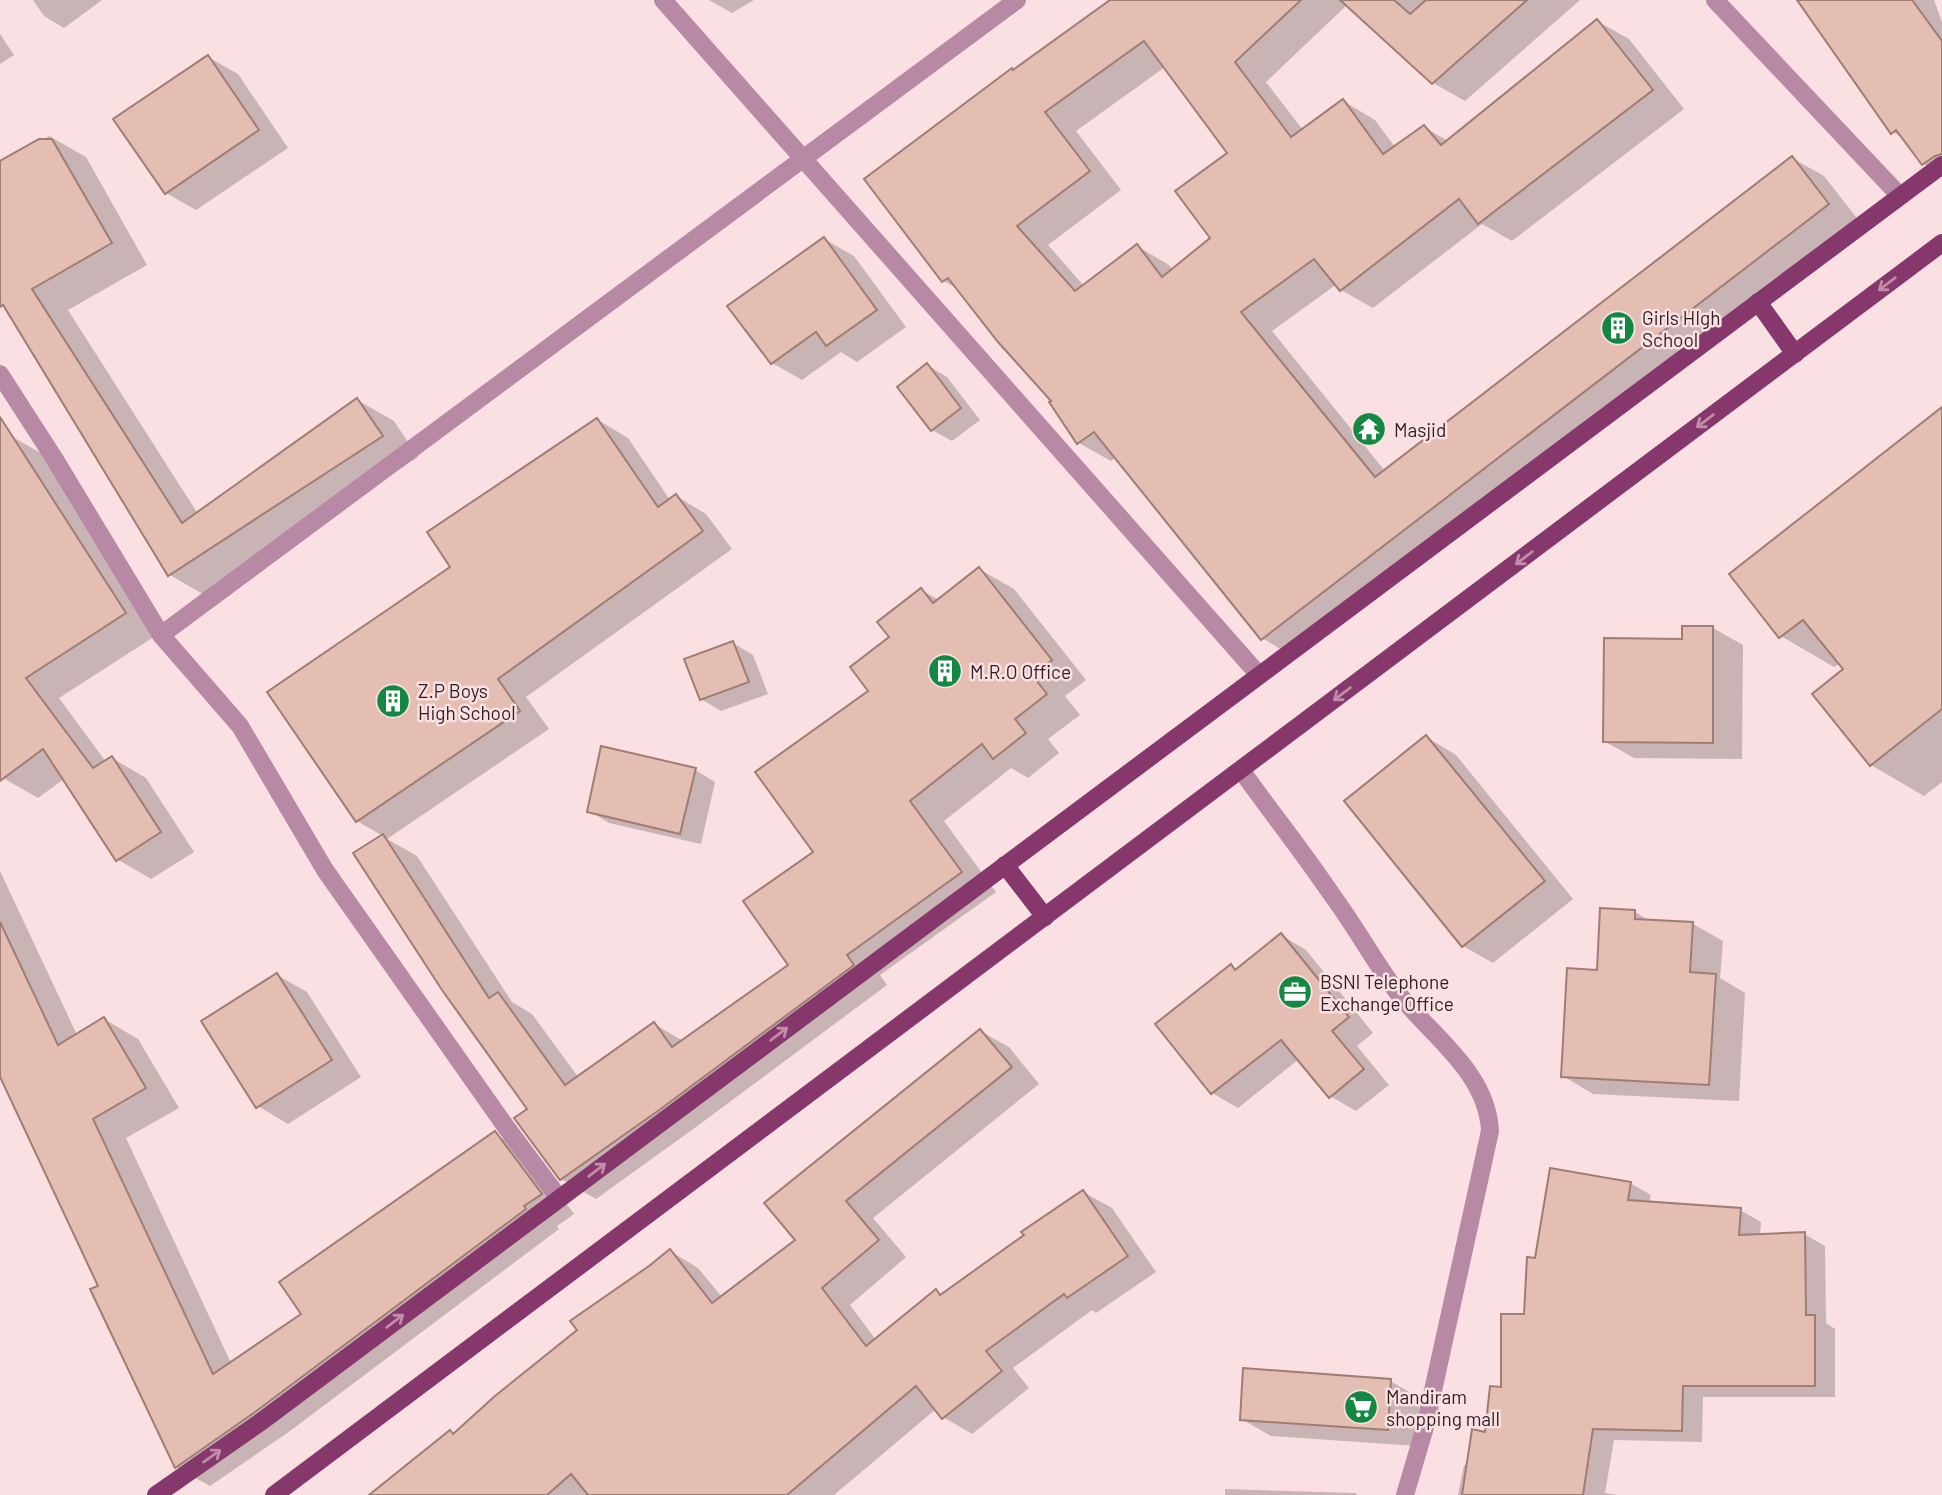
<svg xmlns="http://www.w3.org/2000/svg" width="1942" height="1495" viewBox="0 0 1942 1495" font-family="Barlow,sans-serif">
<style>
.shadow{fill:#0003;fill-rule:evenodd}
.building{fill:#e4beb2;stroke:#a07d72;stroke-width:2;fill-rule:evenodd}
.lines{fill:none;stroke-linecap:round;stroke-linejoin:round}
.minor{stroke:#b789a4;stroke-width:18}
.major{stroke:#86376b;stroke-width:18}
.oneway{stroke:#c08ca7}
.labels{text-anchor:middle;dominant-baseline:central;stroke-width:5;stroke-linejoin:round;paint-order:stroke}
.poi-label{font-size:19px;fill:#2e1f21;stroke:#fae0e3;text-anchor:start}
</style>
<rect width="100%" height="100%" fill="#fae0e3"/>
<g class="shadow">
<path d="M 33,0 L 102,0 L 64,28 L 44,16 Z"/>
<path d="M 709,0 L 754,0 L 732,13 Z"/>
<path d="M 1113,0 L 1580,0 L 1465,101 L 1433,83 L 1347,5 L 1266,82 L 1303,130 L 1343,101 L 1375,120 L 1395,147 L 1424,127 L 1448,141 L 1597,21 L 1629,39 L 1684,109 L 1512,241 L 1482,224 L 1373,308 L 1341,290 L 1337,284 L 1272,331 L 1385,471 L 1792,158 L 1824,176 L 1860,222 L 1294,657 L 1262,638 L 1117,457 L 1111,461 L 1079,443 L 1053,401 L 960,290 L 944,281 L 1014,71 ZM 1165,67 L 1229,153 L 1212,238 L 1173,270 L 1169,265 L 1137,246 L 1084,286 L 1048,245 L 1121,190 L 1076,131 Z"/>
<path d="M 1800,0 L 1934,0 L 1942,22 L 1942,175 L 1924,164 L 1904,139 L 1893,132 Z"/>
<path d="M 0,34 L 14,55 L 0,64 Z"/>
<path d="M 208,57 L 238,74 L 288,148 L 196,210 L 166,193 Z"/>
<path d="M 49,136 L 86,157 L 147,265 L 68,310 L 198,514 L 357,400 L 394,421 L 418,457 L 206,596 L 170,575 L 0,297 L 0,163 Z"/>
<path d="M 824,239 L 854,256 L 906,327 L 857,362 L 841,352 L 802,380 L 772,363 Z"/>
<path d="M 927,365 L 947,377 L 980,420 L 952,441 L 932,430 Z"/>
<path d="M 1942,409 L 1942,782 L 1924,796 L 1871,765 L 1846,670 L 1840,663 L 1834,667 L 1781,636 Z"/>
<path d="M 598,420 L 628,438 L 670,500 L 676,496 L 706,514 L 732,549 L 526,697 L 549,729 L 387,839 L 417,856 L 512,1002 L 532,1014 L 579,1078 L 654,1024 L 683,1041 L 791,965 L 815,852 L 871,691 L 891,637 L 921,590 L 939,600 L 979,569 L 1014,589 L 1086,680 L 1065,696 L 1080,715 L 1048,739 L 1059,753 L 1028,778 L 1011,768 L 944,821 L 996,892 L 880,975 L 887,985 L 696,1127 L 596,1199 L 561,1179 L 530,1109 L 383,836 L 357,821 L 453,567 Z"/>
<path d="M 11,436 L 46,456 L 160,633 L 59,698 L 106,762 L 112,758 L 146,778 L 194,852 L 151,879 L 117,859 L 64,779 L 38,798 L 3,778 L 0,773 L 0,444 Z"/>
<path d="M 1713,628 L 1743,645 L 1742,759 L 1634,758 L 1604,741 L 1684,641 Z"/>
<path d="M 733,643 L 753,655 L 768,694 L 721,711 L 701,699 Z"/>
<path d="M 1426,737 L 1456,755 L 1573,899 L 1493,963 L 1463,946 L 1346,802 Z"/>
<path d="M 695,770 L 715,782 L 701,844 L 609,823 L 589,811 Z"/>
<path d="M 0,871 L 77,1035 L 104,1019 L 138,1039 L 179,1108 L 126,1138 L 231,1363 L 304,1314 L 495,1134 L 529,1153 L 574,1214 L 557,1226 L 559,1229 L 290,1431 L 210,1486 L 176,1467 L 100,1287 L 0,1073 Z"/>
<path d="M 1635,912 L 1650,921 L 1693,924 L 1723,941 L 1720,978 L 1745,993 L 1739,1101 L 1593,1094 L 1563,1076 L 1599,972 Z"/>
<path d="M 1281,935 L 1306,950 L 1373,1033 L 1357,1046 L 1389,1085 L 1356,1111 L 1330,1096 L 1299,1059 L 1238,1108 L 1212,1093 L 1231,966 L 1238,970 Z"/>
<path d="M 277,975 L 307,992 L 361,1077 L 288,1124 L 258,1106 Z"/>
<path d="M 980,1031 L 1009,1047 L 1039,1084 L 873,1218 L 906,1257 L 850,1305 L 876,1340 L 936,1292 L 942,1295 L 1083,1192 L 1112,1208 L 1156,1272 L 1096,1313 L 1092,1310 L 1013,1368 L 1029,1388 L 972,1434 L 943,1417 L 936,1409 L 834,1495 L 372,1495 L 450,1432 L 454,1435 L 579,1331 L 670,1251 L 698,1268 L 722,1297 L 798,1241 Z"/>
<path d="M 1630,1183 L 1651,1195 L 1649,1203 L 1740,1210 L 1761,1222 L 1760,1236 L 1804,1234 L 1825,1246 L 1826,1323 L 1835,1329 L 1835,1397 L 1703,1397 L 1702,1442 L 1614,1440 L 1605,1493 L 1618,1495 L 1458,1495 L 1464,1465 L 1468,1466 L 1486,1434 L 1503,1389 L 1525,1315 L 1536,1259 Z"/>
<path d="M 1390,1381 L 1420,1398 L 1417,1446 L 1271,1436 L 1241,1419 Z"/>
<path d="M 1225,1489 L 1355,1493 L 1358,1495 L 1225,1495 Z"/>
</g>
<g class="building">
<path d="M 1110,0 L 1301,0 L 1235,62 L 1291,137 L 1343,99 L 1383,154 L 1424,125 L 1441,145 L 1597,19 L 1653,90 L 1478,224 L 1459,199 L 1340,291 L 1314,259 L 1241,312 L 1375,477 L 1792,156 L 1829,204 L 1261,640 L 1094,432 L 1077,444 L 1049,402 L 1051,401 L 998,342 L 948,278 L 942,282 L 864,179 L 1012,68 L 1013,70 ZM 1144,41 L 1227,153 L 1175,191 L 1210,238 L 1162,277 L 1137,244 L 1075,291 L 1017,226 L 1090,171 L 1045,112 Z"/>
<path d="M 1340,0 L 1394,0 L 1410,14 L 1426,0 L 1527,0 L 1432,84 Z"/>
<path d="M 1797,0 L 1912,0 L 1942,41 L 1942,154 L 1935,156 L 1922,165 L 1896,130 L 1891,134 Z"/>
<path d="M 208,55 L 259,130 L 165,194 L 113,119 Z"/>
<path d="M 39,139 L 52,139 L 112,243 L 32,289 L 182,523 L 357,398 L 383,436 L 168,576 L 3,305 L 0,307 L 0,161 Z"/>
<path d="M 824,237 L 877,310 L 826,346 L 816,332 L 771,364 L 727,306 Z"/>
<path d="M 927,363 L 961,408 L 931,431 L 897,387 Z"/>
<path d="M 1942,407 L 1942,709 L 1870,766 L 1812,694 L 1843,669 L 1803,620 L 1779,638 L 1729,574 Z"/>
<path d="M 0,417 L 126,613 L 26,678 L 93,768 L 112,756 L 161,832 L 116,861 L 43,749 L 0,781 Z"/>
<path d="M 597,418 L 658,507 L 676,494 L 703,531 L 498,679 L 520,711 L 356,822 L 267,692 L 450,567 L 427,532 Z"/>
<path d="M 979,567 L 1052,660 L 1032,675 L 1047,694 L 1015,719 L 1026,733 L 993,759 L 982,744 L 910,801 L 962,872 L 847,955 L 854,965 L 662,1108 L 560,1180 L 514,1118 L 527,1109 L 442,990 L 353,853 L 383,834 L 489,998 L 498,992 L 565,1085 L 654,1022 L 672,1047 L 788,965 L 743,901 L 813,852 L 755,772 L 868,691 L 850,667 L 889,637 L 877,622 L 921,588 L 933,603 Z"/>
<path d="M 1682,626 L 1713,626 L 1713,743 L 1603,742 L 1604,638 L 1682,639 Z"/>
<path d="M 733,641 L 749,682 L 700,700 L 684,659 Z"/>
<path d="M 1426,735 L 1545,881 L 1462,947 L 1344,801 Z"/>
<path d="M 601,746 L 696,768 L 680,834 L 587,812 Z"/>
<path d="M 1600,908 L 1635,910 L 1635,919 L 1693,922 L 1690,972 L 1716,974 L 1709,1085 L 1561,1077 L 1567,968 L 1597,970 Z"/>
<path d="M 0,922 L 58,1045 L 104,1017 L 146,1088 L 93,1119 L 213,1374 L 301,1314 L 279,1282 L 495,1131 L 542,1194 L 524,1206 L 526,1209 L 255,1412 L 175,1468 L 90,1289 L 98,1286 L 0,1077 Z"/>
<path d="M 1281,933 L 1349,1017 L 1332,1031 L 1364,1069 L 1329,1098 L 1281,1040 L 1211,1094 L 1155,1024 L 1231,964 L 1235,970 Z"/>
<path d="M 277,973 L 332,1060 L 256,1108 L 201,1021 Z"/>
<path d="M 980,1029 L 1012,1067 L 846,1201 L 879,1240 L 822,1288 L 866,1346 L 936,1289 L 940,1295 L 1024,1235 L 1021,1232 L 1083,1190 L 1128,1256 L 1067,1298 L 1064,1294 L 986,1351 L 1002,1371 L 942,1419 L 916,1386 L 787,1495 L 588,1495 L 571,1474 L 547,1495 L 369,1495 L 450,1430 L 453,1434 L 495,1396 L 577,1330 L 570,1321 L 649,1266 L 670,1249 L 712,1303 L 795,1240 L 764,1203 Z"/>
<path d="M 1550,1168 L 1631,1182 L 1628,1200 L 1741,1208 L 1739,1235 L 1805,1232 L 1806,1315 L 1815,1315 L 1815,1386 L 1683,1386 L 1682,1431 L 1593,1429 L 1583,1495 L 1462,1495 L 1472,1429 L 1485,1432 L 1490,1386 L 1501,1387 L 1501,1314 L 1524,1314 L 1527,1257 L 1535,1258 Z"/>
<path d="M 1243,1368 L 1391,1379 L 1388,1430 L 1240,1420 Z"/>
</g>
<g class="lines">
<g class="minor">
<path d="M 663,0 L 1259,675"/>
<path d="M 1715,0 L 1900,196"/>
<path d="M 0,374 L 54,458 L 161,635 L 240,726 L 325,870 L 506,1127 L 559,1198"/>
<path d="M 161,635 L 1017,0"/>
<path d="M 1241,770 C 1271,812 1303,852 1332,895 C 1355,926 1374,961 1397,992 C 1430,1035 1487,1071 1490,1131 L 1425,1427 L 1405,1495"/>
</g>
<g class="major">
<path d="M 1758,302 L 1795,354"/>
<path d="M 1005,865 L 1045,917"/>
<path d="M 156,1495 L 262,1421 L 1942,165"/>
<path d="M 274,1495 L 1942,243"/>
</g>
</g>
<defs><path id="oneway-shaft" d="M-6 0H5M1.5-3L5.5 0L1.5 3" fill="none" stroke-width="1.6" stroke-linecap="round" stroke-linejoin="round" transform="scale(1.75)"/></defs>
<g class="oneway">
<use href="#oneway-shaft" transform="translate(1887 284) rotate(143)"/>
<use href="#oneway-shaft" transform="translate(1705 421) rotate(143)"/>
<use href="#oneway-shaft" transform="translate(1524 558) rotate(143)"/>
<use href="#oneway-shaft" transform="translate(1342 694) rotate(143)"/>
<use href="#oneway-shaft" transform="translate(779 1034) rotate(-37)"/>
<use href="#oneway-shaft" transform="translate(597 1170) rotate(-37)"/>
<use href="#oneway-shaft" transform="translate(395 1321) rotate(-37)"/>
<use href="#oneway-shaft" transform="translate(212 1456) rotate(-35)"/>
</g>
<defs>
<g id="building-disc" transform="scale(1.75)"><circle r="9.5" fill="#128842" stroke="#fae0e3"/><path d="M-4-6H4V6H1V3H-1V6H-4ZM-2.5-4.3h1.7v1.8h-1.7ZM.8-4.3h1.7v1.8H.8ZM-2.5-1h1.7V.8h-1.7ZM.8-1h1.7V.8H.8Z" fill="#fff"/></g>
<g id="temple-disc" transform="scale(1.75)"><circle r="9.5" fill="#128842" stroke="#fae0e3"/><path d="M0-6L5-2H3V0L6.5 2.5H4V6H1.5V3h-3V6H-4V2.5H-6.5L-3 0V-2H-5Z" fill="#fff"/></g>
<g id="office-disc" transform="scale(1.75)"><circle r="9.5" fill="#128842" stroke="#fae0e3"/><path d="M-6-3h4V-5.5h4V-3h4V5H-6ZM-1-4.5V-3h2v-1.5ZM-6 0V1H6V0Z" fill="#fff"/></g>
<g id="supermarket-disc" transform="scale(1.75)"><circle r="9.5" fill="#128842" stroke="#fae0e3"/><path d="M-6-5.5h2.5l.6 2H6L4.5 2H-2.5L-4.4-4H-6ZM-1.5 3.2a1.3 1.3 0 1 0 .1 0ZM3 3.2a1.3 1.3 0 1 0 .1 0Z" fill="#fff"/></g>
</defs>
<g fill-rule="evenodd">
<use href="#building-disc" x="1618" y="328"/>
<use href="#temple-disc" x="1369" y="429"/>
<use href="#building-disc" x="945" y="671"/>
<use href="#building-disc" x="393" y="701"/>
<use href="#office-disc" x="1295" y="992"/>
<use href="#supermarket-disc" x="1361" y="1407"/>
</g>
<g class="labels">
<g class="poi-label">
<text x="1642" y="317">Girls HIgh<tspan x="1642" dy="22">School</tspan></text>
<text x="1394" y="429">Masjid</text>
<text x="970" y="671">M.R.O Office</text>
<text x="418" y="690">Z.P Boys<tspan x="418" dy="22">High School</tspan></text>
<text x="1320" y="981">BSNl Telephone<tspan x="1320" dy="22">Exchange Office</tspan></text>
<text x="1386" y="1396">Mandiram<tspan x="1386" dy="22">shopping mall</tspan></text>
</g>
</g>
</svg>
